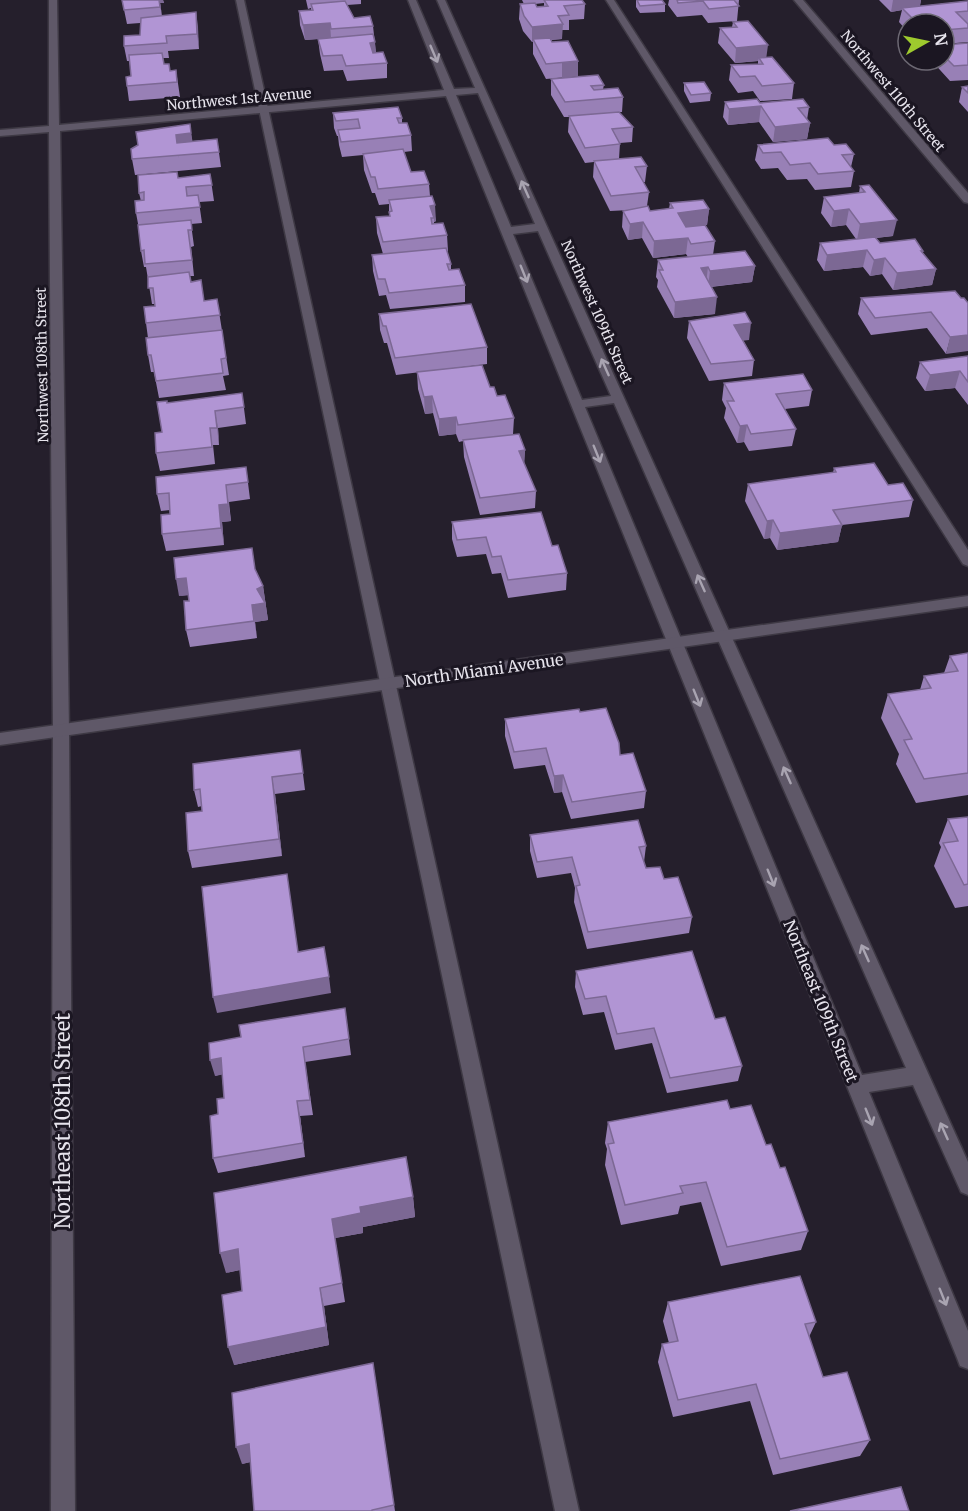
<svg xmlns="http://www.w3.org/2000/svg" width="968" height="1511" viewBox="0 0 968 1511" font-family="Merriweather,serif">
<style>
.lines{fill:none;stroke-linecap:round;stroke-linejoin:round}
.service-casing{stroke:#3e3944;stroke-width:3}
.minor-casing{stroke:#3e3944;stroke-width:3}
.tertiary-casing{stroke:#3e3944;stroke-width:3}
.service{fill:#5f5868;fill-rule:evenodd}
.minor{fill:#5f5868;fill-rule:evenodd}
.tertiary{fill:#5f5868;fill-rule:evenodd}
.wall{fill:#9880b6;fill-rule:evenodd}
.shaded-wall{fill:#7c6894}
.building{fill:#b195d4;stroke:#7c6894;stroke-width:1.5}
.oneway{stroke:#a9a4b1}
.labels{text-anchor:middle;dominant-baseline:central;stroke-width:6;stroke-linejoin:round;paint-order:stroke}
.far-street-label{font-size:14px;fill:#e6e3ec;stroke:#1b1622}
.street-label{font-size:16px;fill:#e6e3ec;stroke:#1b1622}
.near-street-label{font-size:20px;fill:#e6e3ec;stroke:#1b1622}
</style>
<rect width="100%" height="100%" fill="#251f2c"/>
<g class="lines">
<g class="service-casing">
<g id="service">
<path d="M 236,0 L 244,0 L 579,1511 L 555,1511 Z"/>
<path d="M 606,0 L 614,0 L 968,550 L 968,566 L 963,564 Z"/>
</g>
</g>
<g class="minor-casing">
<g id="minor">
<path d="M 49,0 L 57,0 L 59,125 L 444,90 L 408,0 L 416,0 L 454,89 L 475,88 L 437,0 L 445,0 L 968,1162 L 968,1195 L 961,1192 L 913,1085 L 869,1092 L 968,1331 L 968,1369 L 960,1366 L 957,1358 L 446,96 L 60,131 L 69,730 L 75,1511 L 51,1511 L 53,730 L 49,132 L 0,136 L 0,130 L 49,126 ZM 478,93 L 535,224 L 511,227 L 456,95 ZM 538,231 L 611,396 L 582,400 L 513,234 ZM 614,403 L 906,1068 L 862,1075 L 585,407 Z"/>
<path d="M 794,0 L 803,0 L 968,193 L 968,203 L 964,202 Z"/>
</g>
</g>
<g class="tertiary-casing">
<path id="tertiary" d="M 968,596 L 968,606 L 0,745 L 0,733 Z"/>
</g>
<use href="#service" class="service"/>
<use href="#minor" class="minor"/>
<use href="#tertiary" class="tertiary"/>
</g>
<g class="wall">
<path d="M 122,0 L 163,0 L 164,3 L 160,3 L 162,16 L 196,12 L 199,49 L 168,51 L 169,58 L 163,58 L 164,64 L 170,71 L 176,70 L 180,97 L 129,101 L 127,86 L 131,76 L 130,61 L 127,61 L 124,46 L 140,35 L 140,23 L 127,24 Z"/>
<path d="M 306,0 L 361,0 L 361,4 L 347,5 L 354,18 L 373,26 L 376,53 L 387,63 L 387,78 L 347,81 L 343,70 L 324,71 L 320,54 L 318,39 L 305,40 L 300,25 L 299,11 L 311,10 L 311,8 L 308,9 Z"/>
<path d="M 522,0 L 582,0 L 585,4 L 584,19 L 569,20 L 569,30 L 562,30 L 562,39 L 551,40 L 552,42 L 578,61 L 578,76 L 546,79 L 533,54 L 533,42 L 532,42 L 523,31 L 519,19 L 520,4 L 524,4 ZM 544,3 L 544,6 L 537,7 L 535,4 Z"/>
<path d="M 636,0 L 665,4 L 665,12 L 640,13 L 636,7 Z"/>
<path d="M 669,0 L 739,0 L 737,21 L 708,23 L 702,15 L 677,17 L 668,5 Z"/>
<path d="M 879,0 L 921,0 L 920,6 L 968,1 L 968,42 L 944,44 L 944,24 L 908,24 L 908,32 L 899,22 L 902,10 L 891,12 Z"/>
<path d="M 733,22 L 766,57 L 794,83 L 792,99 L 760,101 L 753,91 L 738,93 L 729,80 L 731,65 L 758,64 L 758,61 L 735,63 L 718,43 L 720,28 L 732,27 Z"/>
<path d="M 968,43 L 968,80 L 950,81 L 931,60 L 944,60 L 944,45 Z"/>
<path d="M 551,79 L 604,85 L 603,89 L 623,97 L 622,112 L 619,112 L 633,127 L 632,142 L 620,143 L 619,159 L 647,166 L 645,182 L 643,182 L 649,192 L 647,206 L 650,211 L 669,209 L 670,203 L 709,209 L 707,225 L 705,225 L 715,241 L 713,255 L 755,266 L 752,282 L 711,287 L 715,314 L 674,318 L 657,287 L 658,280 L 656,277 L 658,260 L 688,257 L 686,254 L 653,258 L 642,238 L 628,240 L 622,227 L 623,211 L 630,210 L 610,211 L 593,177 L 594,162 L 585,163 L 568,132 L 569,117 L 564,117 L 551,95 Z"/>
<path d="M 684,83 L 711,93 L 710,101 L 690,103 L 684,91 Z"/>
<path d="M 968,86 L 968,112 L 959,102 L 962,87 Z"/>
<path d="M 725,102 L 760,103 L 809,107 L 807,120 L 810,123 L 807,139 L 773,142 L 759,122 L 728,125 L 723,117 Z"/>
<path d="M 333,113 L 402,118 L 402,123 L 411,135 L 412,151 L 404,152 L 411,172 L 429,184 L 430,196 L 436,221 L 434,222 L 434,224 L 447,235 L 448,251 L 447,251 L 451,264 L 451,270 L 465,285 L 465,302 L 390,309 L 386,295 L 379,296 L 373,271 L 372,255 L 383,254 L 377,233 L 376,217 L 389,216 L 389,204 L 379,205 L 375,193 L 372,193 L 364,170 L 363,155 L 342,157 L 339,145 L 338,136 L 337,136 L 334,128 Z"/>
<path d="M 190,124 L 192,141 L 217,139 L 221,167 L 135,175 L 132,159 Z"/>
<path d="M 758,145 L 834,145 L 854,154 L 851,167 L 854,171 L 851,187 L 815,190 L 807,179 L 787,180 L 778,168 L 761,169 L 755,160 Z"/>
<path d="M 210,174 L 214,201 L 199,202 L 202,223 L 191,224 L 194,246 L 191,247 L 194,276 L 190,276 L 191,282 L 204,301 L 217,299 L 229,375 L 223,376 L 226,390 L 159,398 L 154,372 L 151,372 L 148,355 L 148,338 L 146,323 L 155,306 L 155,304 L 152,304 L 146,267 L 144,267 L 141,251 L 139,229 L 136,213 L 141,201 L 139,193 L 178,178 Z"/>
<path d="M 860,186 L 893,236 L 876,238 L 880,243 L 923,251 L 923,253 L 936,269 L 932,285 L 893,290 L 882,274 L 870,276 L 863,267 L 824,271 L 817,260 L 820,243 L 856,239 L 846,225 L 831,227 L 821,213 L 824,197 L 859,193 Z"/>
<path d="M 861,298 L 961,298 L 946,354 L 927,328 L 871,335 L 858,314 Z"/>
<path d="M 379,314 L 487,347 L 487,364 L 396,375 L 387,343 L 384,343 L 380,330 Z"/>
<path d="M 689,321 L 749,340 L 743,340 L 754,360 L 752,376 L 709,381 L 687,338 Z"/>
<path d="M 968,356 L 968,405 L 955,388 L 925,391 L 916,378 L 920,362 Z"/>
<path d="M 417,372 L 490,387 L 514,418 L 513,434 L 525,450 L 524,463 L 536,491 L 535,508 L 480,515 L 464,457 L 463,441 L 459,442 L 456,434 L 439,436 L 433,413 L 425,414 L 418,389 Z"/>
<path d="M 724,383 L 812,390 L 809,406 L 785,409 L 796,429 L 792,446 L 749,451 L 744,442 L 737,443 L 724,418 L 726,408 L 722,400 Z"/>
<path d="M 242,393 L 246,424 L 218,428 L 219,445 L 213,445 L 215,464 L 160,471 L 156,453 L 162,432 L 168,403 Z"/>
<path d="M 246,467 L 250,499 L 229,502 L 231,521 L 222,522 L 224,545 L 166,551 L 162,534 L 170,514 L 170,510 L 161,511 L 157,494 Z"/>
<path d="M 834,468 L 913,500 L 909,517 L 842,525 L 838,542 L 777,550 L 770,538 L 764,539 L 745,501 L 748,484 L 833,473 Z"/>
<path d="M 452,522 L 552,546 L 567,573 L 566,590 L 508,598 L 501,573 L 492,574 L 486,554 L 457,557 L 452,539 Z"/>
<path d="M 255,569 L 263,586 L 268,620 L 255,622 L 257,638 L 190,647 L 186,630 L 189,601 L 188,595 L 179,596 Z"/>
<path d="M 968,653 L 968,795 L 916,803 L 896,764 L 899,754 L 881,718 L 888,694 L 920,690 L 924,676 L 944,673 L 950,656 Z"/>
<path d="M 580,712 L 620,755 L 646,791 L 644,808 L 571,819 L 562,792 L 554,793 L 545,765 L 514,769 L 505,736 L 505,719 Z"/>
<path d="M 300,750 L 305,790 L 275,794 L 282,856 L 192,868 L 188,851 L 202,811 L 202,806 L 198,807 L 194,790 Z"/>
<path d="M 968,817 L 968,906 L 955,908 L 934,866 L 941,847 L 939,843 L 948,819 Z"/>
<path d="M 530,835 L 646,846 L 644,862 L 646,868 L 664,879 L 692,917 L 689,933 L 587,949 L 574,902 L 575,888 L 571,873 L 537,878 L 530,851 Z"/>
<path d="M 576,971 L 715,1019 L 742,1066 L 738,1081 L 667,1093 L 652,1043 L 615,1050 L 604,1012 L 583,1015 L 575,987 Z"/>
<path d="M 345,1008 L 351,1055 L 305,1062 L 313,1115 L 300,1116 L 305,1157 L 218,1173 L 213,1158 L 218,1114 L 224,1098 L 222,1074 L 215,1076 L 241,1037 Z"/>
<path d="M 730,1109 L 766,1145 L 780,1168 L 808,1231 L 801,1250 L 721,1266 L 701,1202 L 680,1206 L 678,1214 L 621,1225 L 605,1165 L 607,1149 L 605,1143 L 608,1122 Z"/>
<path d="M 413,1197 L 415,1217 L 363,1227 L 363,1233 L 335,1238 L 345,1302 L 324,1306 L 329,1345 L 234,1365 L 242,1291 L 240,1270 L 226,1273 Z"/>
<path d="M 668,1302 L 816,1322 L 809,1337 L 823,1377 L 870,1440 L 860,1456 L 773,1475 L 750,1401 L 673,1417 L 658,1362 L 662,1344 L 669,1343 L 663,1321 Z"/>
<path d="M 373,1363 L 395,1511 L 254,1511 L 250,1462 L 242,1464 Z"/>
</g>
<g class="shaded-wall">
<path d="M 159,0 L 163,0 L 164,3 L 160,3 L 163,21 Z"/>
<path d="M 893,0 L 921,0 L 919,9 L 902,8 L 902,10 L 891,12 Z"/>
<path d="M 196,12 L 198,27 L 199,49 L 197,34 Z"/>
<path d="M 330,23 L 331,38 L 305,40 L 303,25 Z"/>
<path d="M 563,24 L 562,39 L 535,41 L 533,39 L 533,42 L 532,42 L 532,27 Z"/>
<path d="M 375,42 L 376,57 L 371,58 L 370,43 Z"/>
<path d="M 768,45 L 766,60 L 759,58 L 758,61 L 735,63 L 736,48 Z"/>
<path d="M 578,61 L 578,76 L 562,78 L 562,63 Z"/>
<path d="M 761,106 L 759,122 L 728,125 L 729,109 Z"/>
<path d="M 810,123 L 807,139 L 773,142 L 775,127 Z"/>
<path d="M 191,133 L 194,149 L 179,150 L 179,158 L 176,135 Z"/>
<path d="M 435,205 L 436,221 L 434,222 L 434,218 L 430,206 Z"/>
<path d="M 709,209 L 707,225 L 676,229 L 678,213 Z"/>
<path d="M 849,209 L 846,225 L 831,227 L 834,211 Z"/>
<path d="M 897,220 L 893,236 L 857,240 L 860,224 Z"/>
<path d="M 643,222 L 642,238 L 628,240 L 630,224 Z"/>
<path d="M 688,238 L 686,254 L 653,258 L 654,241 Z"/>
<path d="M 867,250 L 863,267 L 824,271 L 827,255 Z"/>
<path d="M 885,258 L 882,274 L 870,276 L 874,260 Z"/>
<path d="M 755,266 L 752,282 L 708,287 L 710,271 Z"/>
<path d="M 708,267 L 706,284 L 701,268 Z"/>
<path d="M 936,269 L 932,285 L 893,290 L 897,273 Z"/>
<path d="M 717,297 L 715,314 L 674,318 L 675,302 Z"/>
<path d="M 751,323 L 749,340 L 732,342 L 734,325 Z"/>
<path d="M 968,335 L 968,351 L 946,354 L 950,337 Z"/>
<path d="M 960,371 L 955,388 L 925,391 L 930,375 Z"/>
<path d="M 432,396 L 433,413 L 425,414 L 424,397 Z"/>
<path d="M 215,411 L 218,428 L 219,445 Z"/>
<path d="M 456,417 L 456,434 L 439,436 L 439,419 Z"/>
<path d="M 747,425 L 744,442 L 737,443 L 740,426 Z"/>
<path d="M 525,450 L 524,467 L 519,451 Z"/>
<path d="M 226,485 L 231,521 L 222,522 L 224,545 L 221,528 L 219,505 Z"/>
<path d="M 773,520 L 770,538 L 764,539 L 767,521 Z"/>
<path d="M 842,525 L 838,542 L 777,550 L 780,533 Z"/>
<path d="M 186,578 L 190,595 L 179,596 L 176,579 Z"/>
<path d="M 263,586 L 268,620 L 255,622 L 257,638 L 252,605 L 257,589 Z"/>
<path d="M 563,775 L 562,792 L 554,793 L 554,776 Z"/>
<path d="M 272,777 L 275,794 L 282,856 L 279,839 Z"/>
<path d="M 329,977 L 331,993 L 217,1013 L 213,997 Z"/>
<path d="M 221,1058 L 225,1074 L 215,1076 L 210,1060 Z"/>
<path d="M 297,1101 L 300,1116 L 305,1157 Z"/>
<path d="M 413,1197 L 415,1217 L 363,1227 L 363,1233 L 335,1238 L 345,1302 L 332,1219 L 360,1207 Z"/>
<path d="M 238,1249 L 244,1269 L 226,1273 L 220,1253 Z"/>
<path d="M 320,1288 L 324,1306 L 329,1345 L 234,1365 L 228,1347 Z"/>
<path d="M 249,1444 L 255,1461 L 242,1464 L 236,1447 Z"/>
</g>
<g class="building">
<path d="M 122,0 L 159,0 L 160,7 L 124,10 Z"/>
<path d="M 544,0 L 582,0 L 585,4 L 564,6 L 569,15 L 558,16 L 563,24 L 532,27 L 524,16 L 520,4 L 535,3 L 537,7 L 548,6 Z"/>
<path d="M 637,0 L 662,0 L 665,4 L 640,6 Z"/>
<path d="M 677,0 L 734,0 L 739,6 L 709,9 L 703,1 L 678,3 Z"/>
<path d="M 345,1 L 354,18 L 370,16 L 373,26 L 331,29 L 330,23 L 303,25 L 299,11 L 313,10 L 311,4 Z"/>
<path d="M 968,1 L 968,11 L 956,12 L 968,24 L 968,28 L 944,30 L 944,24 L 918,24 L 902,8 Z"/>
<path d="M 196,12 L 197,34 L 166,36 L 167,43 L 124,46 L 124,36 L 140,35 L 141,18 Z"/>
<path d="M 748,21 L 768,45 L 736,48 L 720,28 L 737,27 L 733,22 Z"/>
<path d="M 373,34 L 375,42 L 370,43 L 373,53 L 383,52 L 387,63 L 346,66 L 342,55 L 323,56 L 318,39 Z"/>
<path d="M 550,38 L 552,42 L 568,41 L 578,61 L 546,64 L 533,39 Z"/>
<path d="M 968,43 L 968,65 L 954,66 L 944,56 L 944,45 Z"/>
<path d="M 162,53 L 164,64 L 169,64 L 170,71 L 176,70 L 177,82 L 127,86 L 126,77 L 131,76 L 129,55 Z"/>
<path d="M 772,57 L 794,83 L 762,86 L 755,76 L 740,77 L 731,65 L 763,64 L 759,58 Z"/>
<path d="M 598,75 L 604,85 L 591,86 L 594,90 L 618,88 L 623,97 L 565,102 L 551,79 Z"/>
<path d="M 704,82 L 711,93 L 691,95 L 684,83 Z"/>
<path d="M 968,86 L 968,93 L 962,87 Z"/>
<path d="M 757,99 L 760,103 L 803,99 L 809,107 L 798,108 L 810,123 L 775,127 L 761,106 L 729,109 L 725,102 Z"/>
<path d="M 398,107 L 402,118 L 397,118 L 399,123 L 407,123 L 411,135 L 341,142 L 338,130 L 360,128 L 358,119 L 336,121 L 333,113 Z"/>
<path d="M 619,112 L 633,127 L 612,129 L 620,144 L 585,148 L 569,116 Z"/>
<path d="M 190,124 L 191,133 L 176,135 L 177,143 L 217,139 L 219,152 L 132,159 L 131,149 L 138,145 L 136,132 Z"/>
<path d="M 828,138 L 834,145 L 846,144 L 854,154 L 842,155 L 854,171 L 818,174 L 810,163 L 790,165 L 781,152 L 763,153 L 758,145 Z"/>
<path d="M 403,149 L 411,172 L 424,171 L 429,184 L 378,189 L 375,177 L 371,177 L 363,154 Z"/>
<path d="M 641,157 L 647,166 L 635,167 L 649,192 L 611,196 L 594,161 Z"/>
<path d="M 177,172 L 178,178 L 210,174 L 212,185 L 186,187 L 187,196 L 198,195 L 200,207 L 136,213 L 135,201 L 144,200 L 144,192 L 139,193 L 138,175 Z"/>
<path d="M 869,185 L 897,220 L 860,224 L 849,209 L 834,211 L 824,197 L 865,192 L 860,186 Z"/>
<path d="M 432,196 L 435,205 L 430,206 L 434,218 L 431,218 L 432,224 L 443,223 L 447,235 L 383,242 L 376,217 L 390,216 L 389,212 L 392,211 L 389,200 Z"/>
<path d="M 703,200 L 709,209 L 678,213 L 686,227 L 705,225 L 715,241 L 691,244 L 688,238 L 654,241 L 643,222 L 630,224 L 623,211 L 648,206 L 650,211 L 673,208 L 670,203 Z"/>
<path d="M 191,220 L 192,230 L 188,230 L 192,260 L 145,264 L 144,250 L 141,251 L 138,225 Z"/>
<path d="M 875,237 L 880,243 L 915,239 L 923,251 L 921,251 L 936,269 L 897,273 L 885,258 L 874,260 L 867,250 L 827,255 L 820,243 Z"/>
<path d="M 446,248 L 451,264 L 447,264 L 449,270 L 459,269 L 465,285 L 389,293 L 385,279 L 378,279 L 372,255 Z"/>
<path d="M 745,251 L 755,266 L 710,271 L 708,267 L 701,268 L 717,297 L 675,302 L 659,270 L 663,270 L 658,260 Z"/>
<path d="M 189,272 L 191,282 L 201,280 L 204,301 L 217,299 L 220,315 L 146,323 L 144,307 L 155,306 L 153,288 L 148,288 L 148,277 Z"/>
<path d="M 955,291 L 961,298 L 964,298 L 968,303 L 968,335 L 950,337 L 931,312 L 875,318 L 861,298 Z"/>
<path d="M 471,304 L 487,347 L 395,358 L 386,326 L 383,326 L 379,314 Z"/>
<path d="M 745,312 L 751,323 L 734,325 L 754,360 L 711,364 L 689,321 Z"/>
<path d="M 222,330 L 226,358 L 221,359 L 223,373 L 156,381 L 151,355 L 148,355 L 146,338 Z"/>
<path d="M 968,356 L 968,382 L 960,371 L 930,375 L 920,362 Z"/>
<path d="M 482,365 L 490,387 L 494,387 L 497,396 L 505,395 L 514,418 L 458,425 L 456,417 L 439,419 L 432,396 L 424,397 L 417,372 Z"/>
<path d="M 803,374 L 812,390 L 776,394 L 796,429 L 751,434 L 747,425 L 740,426 L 727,401 L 734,401 L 724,383 Z"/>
<path d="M 242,393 L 244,407 L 215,411 L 217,428 L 210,428 L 212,447 L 156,453 L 155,433 L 162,432 L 157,402 L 167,401 L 167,403 Z"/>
<path d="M 519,434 L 525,450 L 519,451 L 536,491 L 480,498 L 463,440 Z"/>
<path d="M 874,463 L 888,485 L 903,483 L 913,500 L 833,510 L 842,525 L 780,533 L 773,520 L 767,521 L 748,484 L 836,472 L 834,468 Z"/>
<path d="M 246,467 L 248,482 L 226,485 L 228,504 L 219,505 L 221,528 L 162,534 L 161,515 L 170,514 L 169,493 L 157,494 L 156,477 Z"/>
<path d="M 541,512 L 552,546 L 558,545 L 567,573 L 508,580 L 501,556 L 492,557 L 486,537 L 457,540 L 452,522 Z"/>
<path d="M 252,548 L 255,569 L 263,586 L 257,589 L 265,603 L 252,605 L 254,621 L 186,630 L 184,601 L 189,601 L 186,578 L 176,579 L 174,558 Z"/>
<path d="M 968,653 L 968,773 L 924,779 L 904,740 L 912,739 L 888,694 L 931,688 L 924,676 L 958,671 L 950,656 Z"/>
<path d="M 606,708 L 619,743 L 620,755 L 633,753 L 646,791 L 572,802 L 563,775 L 554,776 L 546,748 L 514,752 L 505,719 L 579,709 L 580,712 Z"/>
<path d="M 300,750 L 303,773 L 272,777 L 279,839 L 188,851 L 186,813 L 202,811 L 200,789 L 194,790 L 193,764 Z"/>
<path d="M 968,817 L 968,884 L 964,885 L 943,843 L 958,841 L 948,819 Z"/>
<path d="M 638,820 L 646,846 L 639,847 L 646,868 L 660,867 L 664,879 L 678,877 L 692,917 L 588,932 L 576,886 L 580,885 L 572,857 L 537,862 L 530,835 Z"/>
<path d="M 287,874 L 298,952 L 324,947 L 329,977 L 213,997 L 202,887 Z"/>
<path d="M 692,951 L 715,1019 L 725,1017 L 742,1066 L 670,1078 L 654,1028 L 617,1034 L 606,996 L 585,999 L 576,971 Z"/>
<path d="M 345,1008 L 349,1039 L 303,1047 L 310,1100 L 297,1101 L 303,1143 L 213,1158 L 210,1116 L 218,1114 L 217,1099 L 224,1098 L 221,1058 L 210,1060 L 209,1043 L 241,1037 L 239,1025 Z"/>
<path d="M 727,1100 L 730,1109 L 751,1105 L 766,1145 L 771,1144 L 780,1168 L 785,1167 L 808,1231 L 727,1247 L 706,1182 L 680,1186 L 683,1193 L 625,1205 L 608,1144 L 614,1143 L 608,1122 Z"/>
<path d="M 406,1157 L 413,1197 L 360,1207 L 361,1213 L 332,1219 L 342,1283 L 320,1288 L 326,1327 L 228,1347 L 222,1295 L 242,1291 L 238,1249 L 220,1253 L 214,1193 Z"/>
<path d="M 800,1276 L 816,1322 L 805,1324 L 823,1377 L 847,1372 L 870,1440 L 780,1459 L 756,1384 L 678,1400 L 662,1344 L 678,1341 L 668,1302 Z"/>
<path d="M 373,1363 L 394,1505 L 372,1510 L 372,1511 L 254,1511 L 249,1444 L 236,1447 L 232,1393 Z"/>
<path d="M 901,1487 L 909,1511 L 790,1511 Z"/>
</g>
<defs><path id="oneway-shaft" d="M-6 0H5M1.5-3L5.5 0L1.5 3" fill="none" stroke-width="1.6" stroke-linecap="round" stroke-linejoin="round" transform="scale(1.5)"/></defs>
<g class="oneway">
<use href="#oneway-shaft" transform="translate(434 54) rotate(67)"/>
<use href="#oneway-shaft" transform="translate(525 189) rotate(-114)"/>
<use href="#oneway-shaft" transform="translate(524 274) rotate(68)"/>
<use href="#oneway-shaft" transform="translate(605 367) rotate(-114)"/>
<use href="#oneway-shaft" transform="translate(597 454) rotate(68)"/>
<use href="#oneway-shaft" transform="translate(701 583) rotate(-114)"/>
<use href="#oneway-shaft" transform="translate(697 698) rotate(68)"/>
<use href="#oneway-shaft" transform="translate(787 775) rotate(-114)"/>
<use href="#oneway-shaft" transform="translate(771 878) rotate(68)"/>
<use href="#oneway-shaft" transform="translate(865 953) rotate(-114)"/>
<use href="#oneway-shaft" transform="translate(869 1117) rotate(68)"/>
<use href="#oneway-shaft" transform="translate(944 1131) rotate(-114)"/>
<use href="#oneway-shaft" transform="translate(943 1297) rotate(68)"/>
</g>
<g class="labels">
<g class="far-street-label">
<text transform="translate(893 91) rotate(50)">Northwest 110th Street</text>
<text transform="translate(239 99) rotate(-5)">Northwest 1st Avenue</text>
<text transform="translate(597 312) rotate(66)">Northwest 109th Street</text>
<text transform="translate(42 365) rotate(-91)">Northwest 108th Street</text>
</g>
<g class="street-label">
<text transform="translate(484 670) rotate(-8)">North Miami Avenue</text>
<text transform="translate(821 1001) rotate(68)">Northeast 109th Street</text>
</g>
<g class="near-street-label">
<text transform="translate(62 1121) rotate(-90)">Northeast 108th Street</text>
</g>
</g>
<g transform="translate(926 42) rotate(81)"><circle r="28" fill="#1b1622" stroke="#6c6873" stroke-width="1.5"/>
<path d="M0-4.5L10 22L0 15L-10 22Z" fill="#9eca2e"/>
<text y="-9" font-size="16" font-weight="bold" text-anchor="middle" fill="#e6e3ec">N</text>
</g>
</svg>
